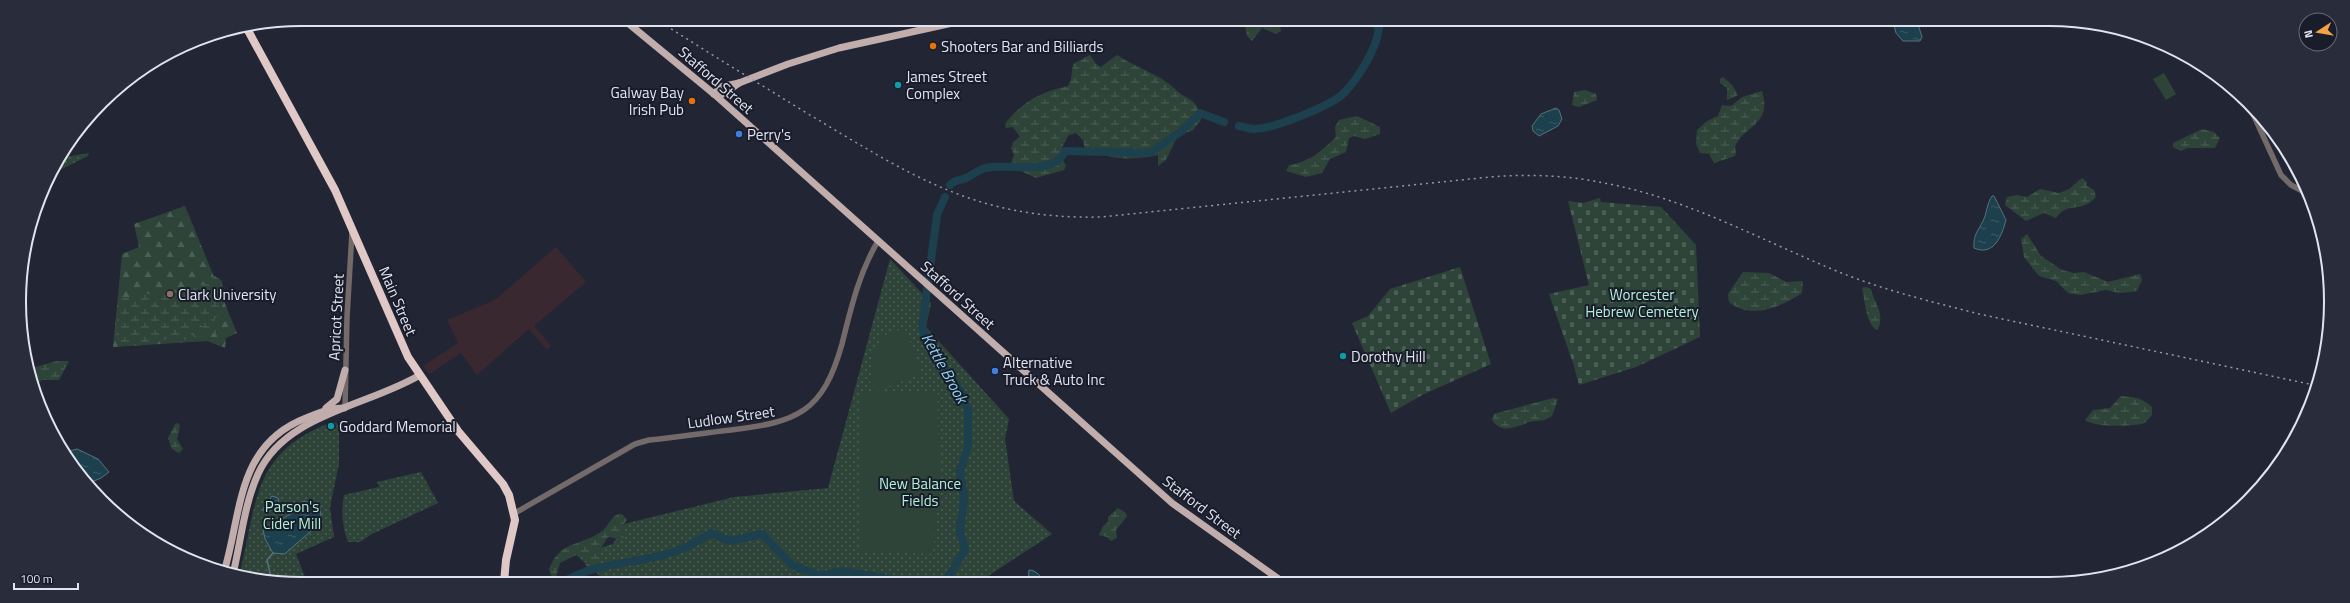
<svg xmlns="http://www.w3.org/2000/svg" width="2350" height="603" viewBox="0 0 2350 603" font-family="'Titillium Web',sans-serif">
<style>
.education{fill:#3a2830}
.green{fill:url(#green-dots)}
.forest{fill:url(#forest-firs)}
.wetland{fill:url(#wetland-marsh)}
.cemetery{fill:url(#cemetery-stones)}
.pitch{fill:#2e4439}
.water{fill:url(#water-ripples);stroke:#57717d}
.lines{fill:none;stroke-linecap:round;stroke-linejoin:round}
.stream{stroke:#57717d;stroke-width:1.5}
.river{stroke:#1c404d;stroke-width:8}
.minor{stroke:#746a69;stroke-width:5.5}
.major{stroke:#c1adac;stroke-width:7}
.highway{stroke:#e0c8c6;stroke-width:8}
.rail{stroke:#979aa6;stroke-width:1.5;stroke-dasharray:2 4;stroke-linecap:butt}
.food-dot{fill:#e8710a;stroke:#191c2a;stroke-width:1.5}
.culture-dot{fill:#0f9aa8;stroke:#191c2a;stroke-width:1.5}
.shop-dot{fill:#3f7fe0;stroke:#191c2a;stroke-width:1.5}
.education-dot{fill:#8d6e63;stroke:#191c2a;stroke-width:1.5}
.labels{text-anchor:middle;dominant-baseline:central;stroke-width:4;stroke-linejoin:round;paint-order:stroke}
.poi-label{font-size:15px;fill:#e1e3ee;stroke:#191c2a;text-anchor:start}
.street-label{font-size:15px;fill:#e1e3ee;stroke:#191c2a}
.park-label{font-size:15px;fill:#b2f2d4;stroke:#191c2a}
.water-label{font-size:16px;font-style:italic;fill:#8dd1eb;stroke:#191c2a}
.rim{fill:none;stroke:#e1e3ee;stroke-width:2}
</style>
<defs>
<pattern id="green-dots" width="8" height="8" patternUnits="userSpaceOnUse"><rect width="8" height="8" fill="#2e4439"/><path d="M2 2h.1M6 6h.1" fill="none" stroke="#4c5f56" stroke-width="1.8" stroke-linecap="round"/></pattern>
<pattern id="forest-firs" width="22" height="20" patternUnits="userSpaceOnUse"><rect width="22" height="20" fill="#2e4439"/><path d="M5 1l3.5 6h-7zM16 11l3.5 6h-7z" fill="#4c5f56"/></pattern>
<pattern id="wetland-marsh" width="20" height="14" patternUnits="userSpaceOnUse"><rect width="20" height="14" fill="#2e4439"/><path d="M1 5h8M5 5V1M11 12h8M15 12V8" fill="none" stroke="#4c5f56"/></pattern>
<pattern id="cemetery-stones" width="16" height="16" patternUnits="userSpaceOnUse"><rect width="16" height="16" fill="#2e4439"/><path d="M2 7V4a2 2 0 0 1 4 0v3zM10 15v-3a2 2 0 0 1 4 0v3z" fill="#4c5f56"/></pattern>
<pattern id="water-ripples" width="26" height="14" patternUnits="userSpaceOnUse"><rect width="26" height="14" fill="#1c404d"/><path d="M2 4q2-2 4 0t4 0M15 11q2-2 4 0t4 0" fill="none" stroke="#3d5b67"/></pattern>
</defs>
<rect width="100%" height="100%" fill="#222634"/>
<path class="education" d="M 556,247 L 586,282 L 534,326 L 551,346 L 547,350 L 529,329 L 477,375 L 461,353 L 429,374 L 423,366 L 458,343 L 447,320 L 495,300 Z"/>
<g class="green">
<path d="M 89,153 L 88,156 L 58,171 L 53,169 L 59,158 Z"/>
<path d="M 890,259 L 931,303 L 926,327 L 1009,419 L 1005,439 L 1014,501 L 1052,534 L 979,582 L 586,582 L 600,576 L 576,555 L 613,544 L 624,524 L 734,497 L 828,488 Z"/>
<path d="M 332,422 L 337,423 L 339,428 L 339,463 L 330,508 L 334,537 L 296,554 L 307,582 L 264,582 L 239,576 C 258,503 250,453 332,422 Z"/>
<path d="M 421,472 L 438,503 L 372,534 L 360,542 L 348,542 C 342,526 341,511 344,495 L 379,487 L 377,482 Z"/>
</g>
<path class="forest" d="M 185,206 L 237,333 L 226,338 L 225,348 L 207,341 L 113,347 L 122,254 L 139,247 L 134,224 Z"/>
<g class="wetland">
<path d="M 1244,20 L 1279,20 L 1281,31 L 1276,34 L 1262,28 L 1252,41 L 1247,36 Z"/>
<path d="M 1090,55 L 1096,64 L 1101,67 L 1117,55 C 1136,68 1158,73 1175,89 C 1188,102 1197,96 1201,120 L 1192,131 L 1178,135 L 1166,160 L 1158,166 L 1158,155 C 1138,159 1115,161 1096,152 L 1086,155 L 1083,140 L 1076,133 L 1069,135 C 1061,147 1059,152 1066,166 L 1064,170 L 1036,178 L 1015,168 L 1011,163 L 1014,155 L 1011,148 L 1013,142 L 1020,137 L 1013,127 L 1006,128 L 1005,124 C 1021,102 1043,91 1068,86 L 1071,79 L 1073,64 Z"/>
<path d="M 1723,77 L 1732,85 L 1738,95 L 1727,100 L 1727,88 L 1720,83 L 1720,79 Z"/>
<path d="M 1585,90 L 1596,94 L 1597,100 L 1579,107 L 1572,105 L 1574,92 Z"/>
<path d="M 1762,91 C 1772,123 1748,124 1736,144 C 1734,148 1737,152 1735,156 L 1714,163 L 1709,154 L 1700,153 L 1696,144 L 1697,130 L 1707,121 L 1718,116 L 1722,105 L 1731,106 L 1742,97 Z"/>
<path d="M 1357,116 L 1380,127 L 1380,134 L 1365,139 L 1354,136 L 1349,138 L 1346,152 L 1330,159 L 1322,173 L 1306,177 L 1286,171 L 1289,165 C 1308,163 1323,150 1336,137 L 1335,127 L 1339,120 Z"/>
<path d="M 2202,129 L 2214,132 L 2220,138 L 2215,148 L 2187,148 L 2181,151 L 2173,147 L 2173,143 Z"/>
<path d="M 2082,178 L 2087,182 L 2087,186 L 2094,190 L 2096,197 C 2081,214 2067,201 2056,218 L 2044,213 L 2026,221 L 2005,205 L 2007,197 L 2017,195 L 2027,197 L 2040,189 L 2059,193 L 2069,189 Z"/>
<path d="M 2027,234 L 2041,256 L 2062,270 L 2074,273 L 2084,272 L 2108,282 L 2140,274 L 2142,280 L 2137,291 L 2120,293 L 2106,290 L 2080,295 L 2068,293 L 2056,281 L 2039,276 L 2024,257 L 2021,239 Z"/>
<path d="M 1743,272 L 1769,273 L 1786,282 L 1803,281 L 1802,293 C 1781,307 1751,320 1729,302 L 1728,294 Z"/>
<path d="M 215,276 L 222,281 C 223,289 223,300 222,308 C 221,312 215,317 214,322 L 217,332 L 215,334 L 208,332 L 198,323 L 192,327 L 194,337 L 192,339 C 182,341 173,339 164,340 C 153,342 126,349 117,344 L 115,326 L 120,312 L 120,299 L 134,296 L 142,292 L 156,296 L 167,290 L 185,289 L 192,284 L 206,284 Z"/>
<path d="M 1866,287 L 1871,289 C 1875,306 1885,312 1878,330 C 1866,327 1865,300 1862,288 Z"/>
<path d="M 57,361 L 69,361 L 59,380 L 42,380 L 37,384 L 36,395 L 28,369 Z"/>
<path d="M 2121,396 C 2134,397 2143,398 2152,407 L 2152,415 C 2149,418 2146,423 2142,424 C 2128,426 2097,428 2085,420 L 2093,410 L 2110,408 Z"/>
<path d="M 1553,398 L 1558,399 L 1552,416 C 1542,422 1544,420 1534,421 C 1519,424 1504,437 1492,420 L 1494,414 Z"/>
<path d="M 178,423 L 180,426 L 177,439 L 183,449 L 179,453 L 172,449 L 168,438 L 175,424 Z"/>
<path d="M 1118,508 L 1126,513 L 1127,516 L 1116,530 L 1117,538 L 1111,541 L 1107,537 L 1099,535 L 1103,526 L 1108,522 L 1108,517 Z"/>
<path d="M 618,514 L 622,514 L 627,520 L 623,525 L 624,537 L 619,539 L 608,537 L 599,551 L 599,557 L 592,568 L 586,566 L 584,555 L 576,555 L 560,563 L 556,577 L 552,578 L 549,569 C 561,540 578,547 601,532 C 608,527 610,518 618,514 Z"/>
</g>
<g class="cemetery">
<path d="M 1600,198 L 1601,202 L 1661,207 L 1696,245 L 1700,337 L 1636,367 L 1579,385 L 1574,366 L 1549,294 L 1589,285 L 1568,201 L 1583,203 Z"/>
<path d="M 1460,267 L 1491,364 L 1422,395 L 1391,413 L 1352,323 L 1368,316 L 1390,289 Z"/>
</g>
<g class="pitch">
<path d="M 2164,73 L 2176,94 L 2166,100 L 2153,79 Z"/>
<path d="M 905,328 L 922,374 L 877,391 L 870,383 L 872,355 L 882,336 Z"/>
<path d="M 938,391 L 939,476 L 933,554 L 860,552 L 860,393 Z"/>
</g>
<g class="water">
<path d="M 1893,21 L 1917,21 L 1922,37 L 1920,41 L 1903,41 L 1896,33 Z"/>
<path d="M 1556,108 L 1559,110 L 1562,119 L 1558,126 L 1539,136 L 1533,131 L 1532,126 L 1541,114 Z"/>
<path d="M 1992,196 L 1994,196 L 2006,220 C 2002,235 1994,257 1974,248 C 1973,235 1978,231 1983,221 C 1987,213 1987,203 1992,196 Z"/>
<path d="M 77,449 L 98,459 L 109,472 L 101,478 L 87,484 L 78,474 L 66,455 L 70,451 Z"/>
<path d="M 272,496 L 278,498 L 279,501 L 267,514 L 265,513 L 263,509 Z"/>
<path d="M 304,501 L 320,507 L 321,517 L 313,521 L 311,531 L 287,552 L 285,554 L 273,553 L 265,539 L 263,530 L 294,512 Z"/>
<path d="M 1029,570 C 1035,570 1042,576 1043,582 L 1028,582 Z"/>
</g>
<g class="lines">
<path class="stream" d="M 272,582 L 267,560 L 273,553"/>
<g class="river">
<path d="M 1239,126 C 1244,127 1249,129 1254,129 C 1272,129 1332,106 1345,92 C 1359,77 1377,48 1379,28 L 1373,20"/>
<path d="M 950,185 C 955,179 959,181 966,178 C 973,175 978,170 985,168 C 1010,162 1053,178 1065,151 L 1150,153 L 1182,131 L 1200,113 L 1224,122"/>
<path d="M 564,582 C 595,562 636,564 670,553 C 685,549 698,541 711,533 L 730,541 L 762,534 L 792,565 L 821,576 L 842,571 L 906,582"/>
<path d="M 945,582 L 965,550 L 960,531 L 964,498 L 960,471 L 968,446 L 968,410 L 962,393 L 930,348 L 922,328 L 937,215 L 945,197"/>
</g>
<g class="minor">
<path d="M 2248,103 L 2281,175 L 2291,185 L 2308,194"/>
<path d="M 345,408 L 347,317 L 352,232"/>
<path d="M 515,513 L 635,444 L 649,440 C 677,437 704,433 731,430 C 798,422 823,412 842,344 C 851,308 859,273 878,241"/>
</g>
<g class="major">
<path d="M 623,19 L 714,94 L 1172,503 L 1283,582"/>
<path d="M 714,94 L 720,87 L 739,83 L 788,64 L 839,48 L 966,20"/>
<path d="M 714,94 L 723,94 L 739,83"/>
<path d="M 326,408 L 337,399 L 345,370"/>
<path d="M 224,572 C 242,513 236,445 306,418 C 318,413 330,408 344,408"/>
<path d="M 233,574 C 241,541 244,505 258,474 C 285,414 368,406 420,375"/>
</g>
<path class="highway" d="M 245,25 L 335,190 L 408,357 L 458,431 L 503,484 L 509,495 L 515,520 L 506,560 L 504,582"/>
<path class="rail" d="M 656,19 C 705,51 755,81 805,112 C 909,174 975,220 1101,217 L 1490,177 C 1528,174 1566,175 1604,183 C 1686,198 1763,241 1839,272 C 1884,290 1932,302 1979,314 L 2314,385"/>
</g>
<g class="food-dot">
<circle cx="933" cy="46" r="4"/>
<circle cx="692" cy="101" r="4"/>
</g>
<g class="culture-dot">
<circle cx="898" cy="85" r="4"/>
<circle cx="1343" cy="356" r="4"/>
<circle cx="331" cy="426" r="4"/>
</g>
<g class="shop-dot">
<circle cx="739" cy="134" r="4"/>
<circle cx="995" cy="371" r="4"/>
</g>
<circle class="education-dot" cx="170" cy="294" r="4"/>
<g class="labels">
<g class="poi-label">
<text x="941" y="46">Shooters Bar and Billiards</text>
<text x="906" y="76">James Street<tspan x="906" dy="17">Complex</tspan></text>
<text x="684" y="92" text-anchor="end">Galway Bay<tspan x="684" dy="17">Irish Pub</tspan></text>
<text x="747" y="134">Perry's</text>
<text x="178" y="294">Clark University</text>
<text x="1351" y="356">Dorothy Hill</text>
<text x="1003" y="362">Alternative<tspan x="1003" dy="17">Truck &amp; Auto Inc</tspan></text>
<text x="339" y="426">Goddard Memorial</text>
</g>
<g class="street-label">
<text transform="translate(716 80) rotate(41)">Stafford Street</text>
<text transform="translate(958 295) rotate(42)">Stafford Street</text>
<text transform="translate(398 301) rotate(67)">Main Street</text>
<text transform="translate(336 317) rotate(-87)">Apricot Street</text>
<text transform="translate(731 417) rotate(-8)">Ludlow Street</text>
<text transform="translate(1202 507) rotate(37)">Stafford Street</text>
</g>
<g class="park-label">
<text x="1642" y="294">Worcester<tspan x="1642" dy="17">Hebrew Cemetery</tspan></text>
<text x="920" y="483">New Balance<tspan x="920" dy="17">Fields</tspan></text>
<text x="292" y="506">Parson's<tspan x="292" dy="17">Cider Mill</tspan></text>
</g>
<g class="water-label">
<text transform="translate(945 368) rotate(61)">Kettle Brook</text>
</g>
</g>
<path d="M0 0H2350V603H0ZM301 26H2049A275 275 0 0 1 2324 301V302A275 275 0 0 1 2049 577H301A275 275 0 0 1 26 302V301A275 275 0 0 1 301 26Z" fill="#292c3a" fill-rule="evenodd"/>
<path class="rim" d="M301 26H2049A275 275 0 0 1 2324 301V302A275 275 0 0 1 2049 577H301A275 275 0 0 1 26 302V301A275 275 0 0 1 301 26Z"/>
<g transform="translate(2318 32) rotate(258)"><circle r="19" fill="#191c2a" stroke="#696c78"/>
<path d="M0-3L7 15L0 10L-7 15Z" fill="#f4a344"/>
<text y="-6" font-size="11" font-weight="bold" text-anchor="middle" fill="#e1e3ee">N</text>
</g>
<path d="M14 583v6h64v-6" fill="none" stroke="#e1e3ee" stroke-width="2"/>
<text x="20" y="583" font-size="12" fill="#e1e3ee" stroke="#191c2a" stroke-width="3" paint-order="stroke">100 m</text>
</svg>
